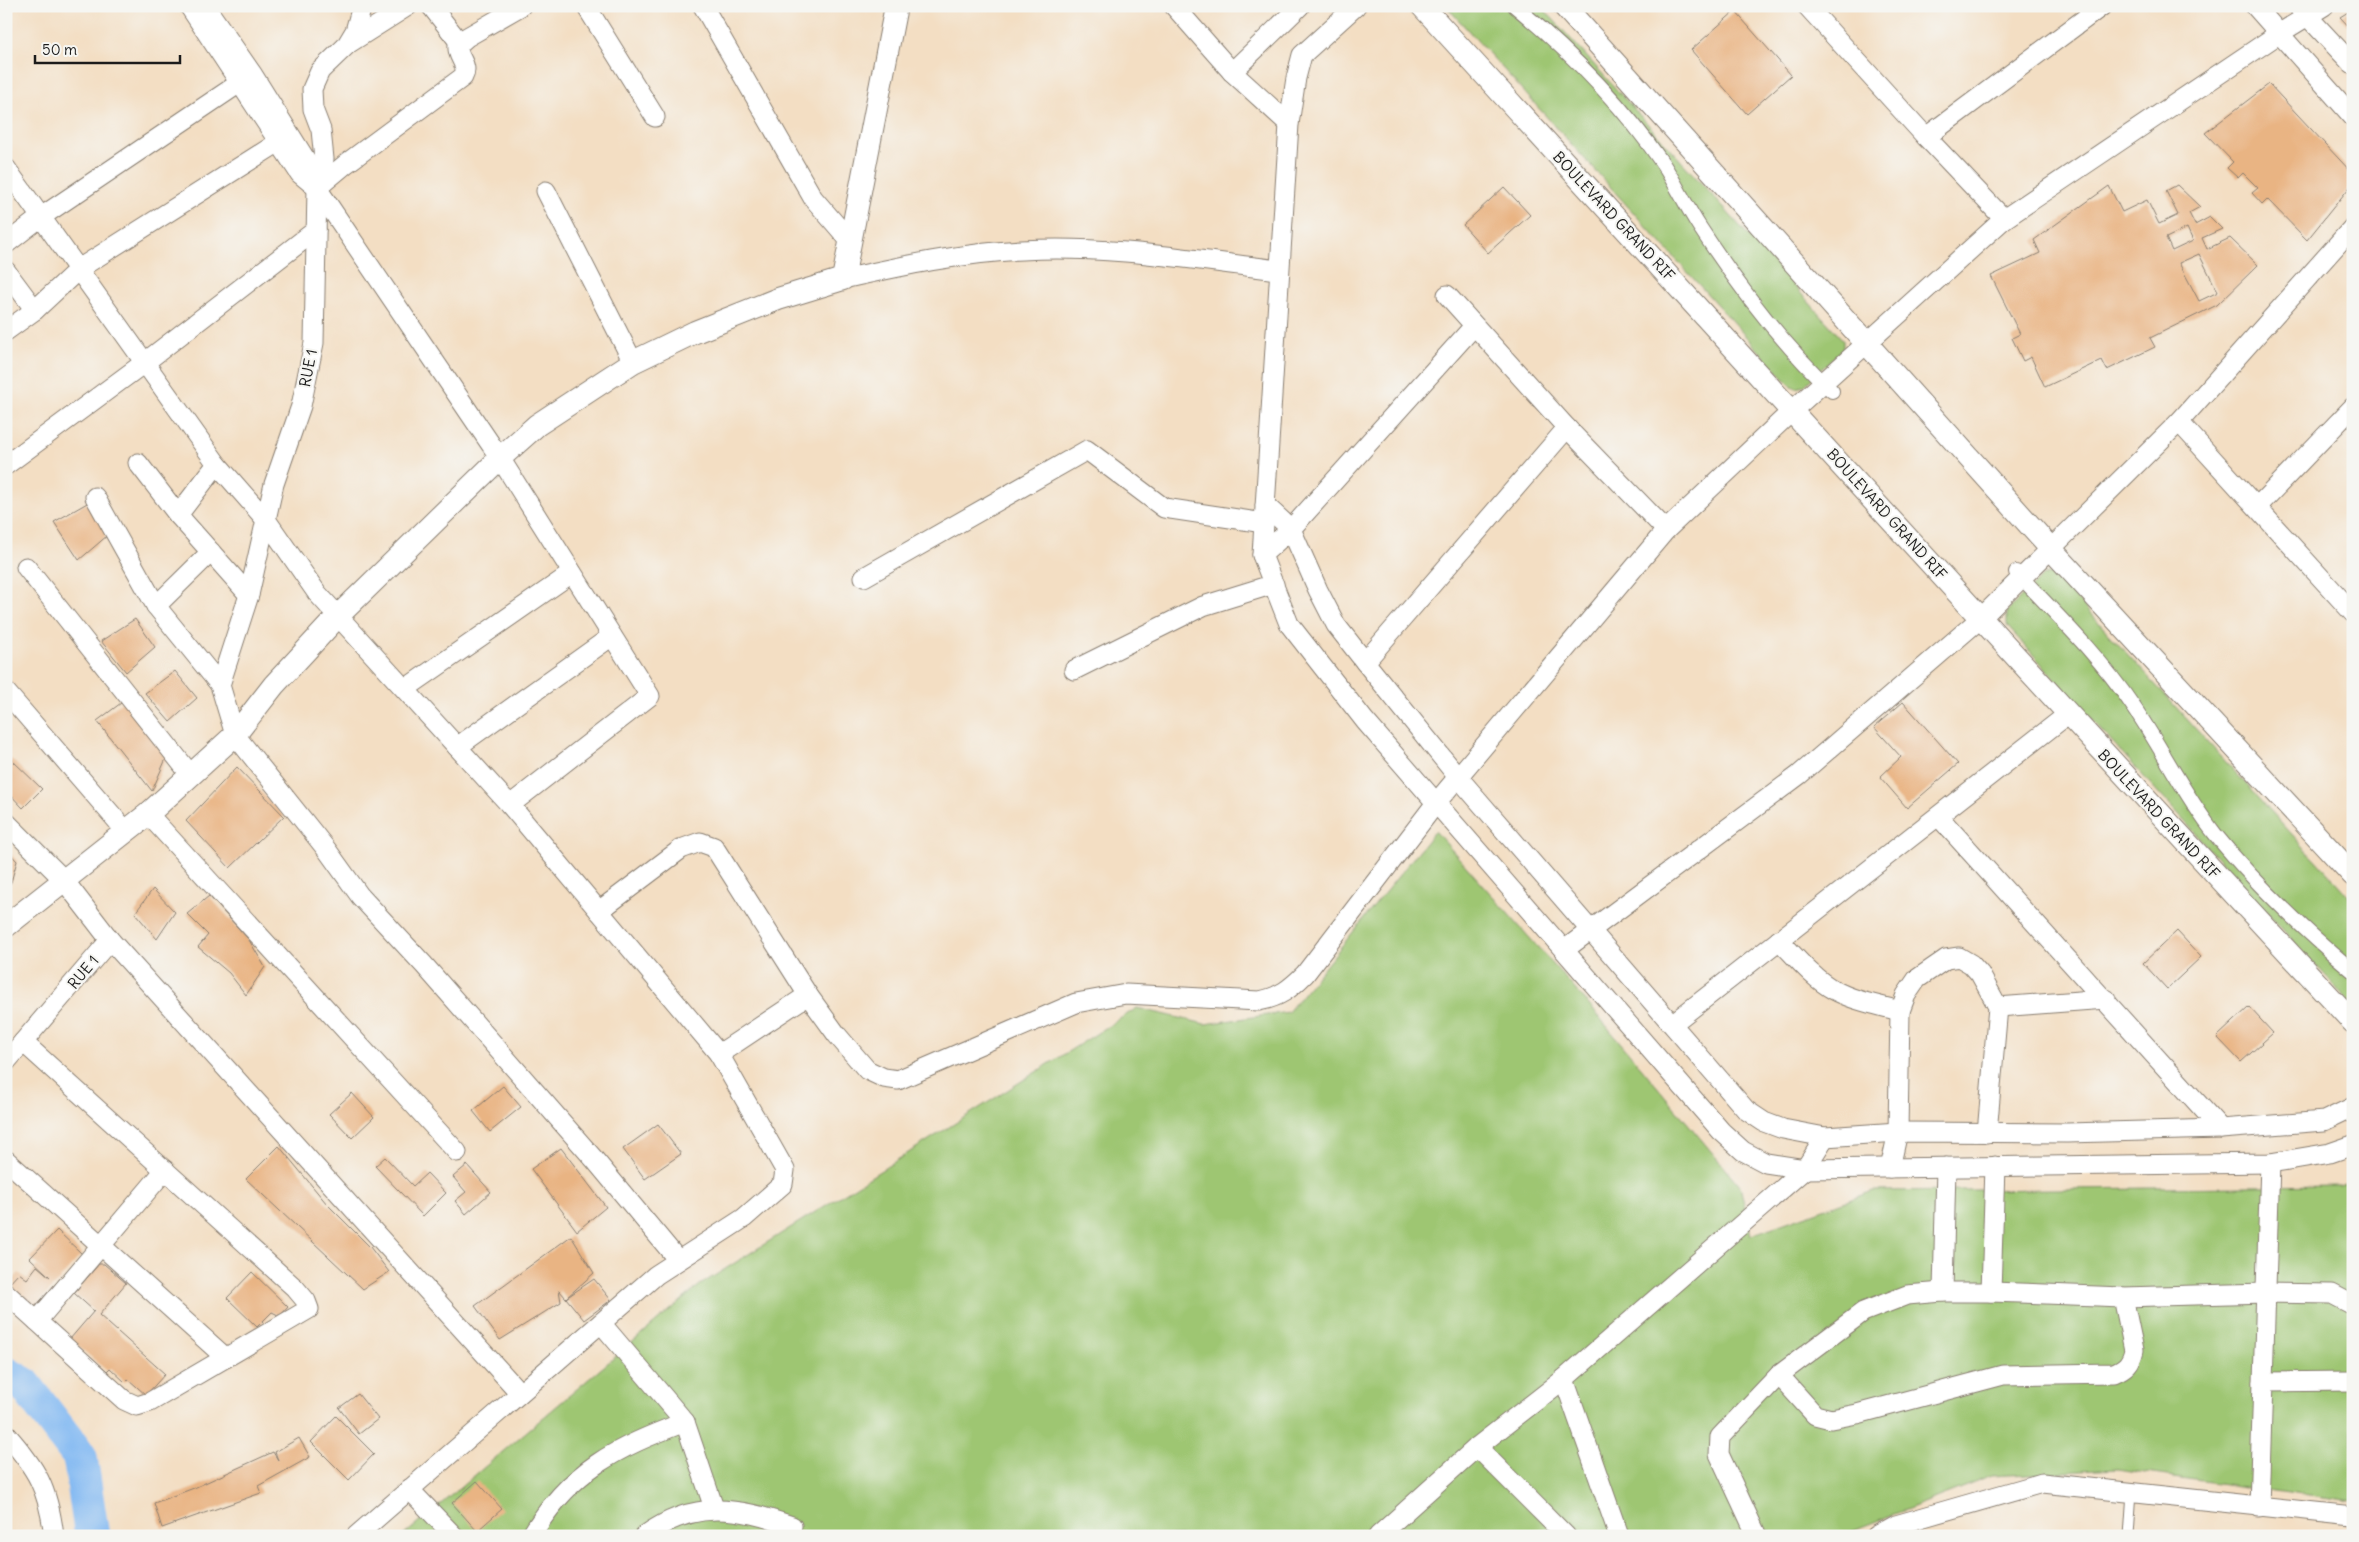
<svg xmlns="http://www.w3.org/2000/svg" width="2359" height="1542" viewBox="0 0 2359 1542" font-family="Delius,sans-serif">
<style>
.green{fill:#9ec672;stroke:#5d7147}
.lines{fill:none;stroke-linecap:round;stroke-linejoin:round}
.river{stroke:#83b9f2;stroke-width:35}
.building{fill:#e9b483;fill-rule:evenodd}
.service-casing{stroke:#887d70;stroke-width:11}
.pedestrian-casing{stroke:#887d70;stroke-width:16}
.minor-casing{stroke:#887d70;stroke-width:21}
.tertiary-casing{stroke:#887d70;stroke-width:24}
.service{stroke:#fff;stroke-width:9}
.pedestrian{stroke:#fff;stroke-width:14}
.minor{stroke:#fff;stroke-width:19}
.tertiary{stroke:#fff;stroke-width:22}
.labels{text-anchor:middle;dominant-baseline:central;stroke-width:4;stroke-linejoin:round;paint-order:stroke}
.street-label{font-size:15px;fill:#1c1c1c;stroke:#f6f6f2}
</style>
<rect width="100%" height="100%" fill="#f6f6f2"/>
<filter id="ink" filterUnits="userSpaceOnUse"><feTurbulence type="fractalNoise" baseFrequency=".02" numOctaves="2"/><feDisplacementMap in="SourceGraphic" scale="10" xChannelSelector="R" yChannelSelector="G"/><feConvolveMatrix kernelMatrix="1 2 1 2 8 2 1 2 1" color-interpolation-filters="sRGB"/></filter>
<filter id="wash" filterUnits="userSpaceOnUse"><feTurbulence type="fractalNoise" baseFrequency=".0096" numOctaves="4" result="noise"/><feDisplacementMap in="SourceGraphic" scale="20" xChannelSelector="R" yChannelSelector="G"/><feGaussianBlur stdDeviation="1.12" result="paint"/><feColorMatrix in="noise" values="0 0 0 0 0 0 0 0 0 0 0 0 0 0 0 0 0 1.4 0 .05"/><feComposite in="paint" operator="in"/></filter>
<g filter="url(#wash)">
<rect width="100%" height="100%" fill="#f3dec3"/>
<g class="green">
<path d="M 1446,6 L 1541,6 L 1843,340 L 1843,348 L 1804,386 L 1796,388 L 1789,384 Z"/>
<path d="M 2048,574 L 2056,576 L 2353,901 L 2353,1007 L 2007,626 L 2007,611 L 2043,576 Z"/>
<path d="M 1435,831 L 1589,1005 L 1740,1186 L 1751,1235 L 1874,1191 L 2340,1186 L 2353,1179 L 2353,1502 L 2117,1469 L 1992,1476 L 1838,1536 L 403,1536 L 700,1285 L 1137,1008 L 1205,1024 L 1288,1012 Z"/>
</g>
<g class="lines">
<path class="river" d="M 6,1374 L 25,1385 L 80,1457 L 92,1536"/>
</g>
<g id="blocks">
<g class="building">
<path d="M 2353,9 L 2353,31 L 2340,17 Z"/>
<path d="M 1735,11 L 1791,75 L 1747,114 L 1691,50 Z"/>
<path d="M 2269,84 L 2353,174 L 2353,183 L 2307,240 L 2267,199 L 2262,204 L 2252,193 L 2258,188 L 2243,173 L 2238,178 L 2227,168 L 2233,162 L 2205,133 Z"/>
<path d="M 2177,185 L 2200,207 L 2189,213 L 2195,225 L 2210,217 L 2222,229 L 2202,238 L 2207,249 L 2230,238 L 2258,265 L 2217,305 L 2150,338 L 2155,347 L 2107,370 L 2102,360 L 2045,387 L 2031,357 L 2023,361 L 2012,338 L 2020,334 L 1991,276 L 2040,253 L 2034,240 L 2109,186 L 2122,212 L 2147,200 L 2159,224 L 2178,215 L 2166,191 ZM 2187,228 L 2193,241 L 2172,251 L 2166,238 ZM 2199,254 L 2218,292 L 2199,301 L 2179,263 Z"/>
<path d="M 1504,187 L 1530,215 L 1488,253 L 1463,225 Z"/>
<path d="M 89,502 L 108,535 L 79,560 L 54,522 Z"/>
<path d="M 135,619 L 155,647 L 126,672 L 101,641 Z"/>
<path d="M 175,671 L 197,698 L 170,722 L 145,693 Z"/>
<path d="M 125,700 L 168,754 L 152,791 L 97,721 Z"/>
<path d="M 1903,702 L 1958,764 L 1907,808 L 1880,777 L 1901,757 L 1874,727 Z"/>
<path d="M 11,759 L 42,789 L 23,808 L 6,790 L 6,763 Z"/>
<path d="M 237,767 L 284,816 L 230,868 L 186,821 Z"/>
<path d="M 6,849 L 17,861 L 11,882 L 6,890 Z"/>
<path d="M 153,889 L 175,912 L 157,939 L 135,913 Z"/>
<path d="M 209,896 L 249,940 L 265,967 L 246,995 L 229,973 L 198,947 L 208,935 L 187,914 Z"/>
<path d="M 2177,931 L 2201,957 L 2167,989 L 2143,963 Z"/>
<path d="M 2249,1007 L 2273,1033 L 2241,1062 L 2217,1037 Z"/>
<path d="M 503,1086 L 521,1107 L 490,1132 L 473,1111 Z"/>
<path d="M 352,1093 L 374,1117 L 352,1138 L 329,1114 Z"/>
<path d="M 658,1124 L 681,1154 L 645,1179 L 623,1149 Z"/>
<path d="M 279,1146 L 327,1204 L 370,1247 L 389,1272 L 363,1289 L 246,1179 Z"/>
<path d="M 561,1148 L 606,1207 L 577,1231 L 531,1169 Z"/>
<path d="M 385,1157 L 413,1186 L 427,1173 L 446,1193 L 423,1216 L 375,1166 Z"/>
<path d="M 467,1165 L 491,1192 L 466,1214 L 455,1201 L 466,1192 L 453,1177 Z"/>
<path d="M 57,1230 L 82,1254 L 34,1308 L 8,1285 L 19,1273 L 27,1279 L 37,1266 L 50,1277 L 30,1258 Z"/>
<path d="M 571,1236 L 594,1273 L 566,1298 L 559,1290 L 561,1302 L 500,1340 L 475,1306 Z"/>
<path d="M 99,1264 L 104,1264 L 126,1283 L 99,1315 L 165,1374 L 146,1395 L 128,1379 L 125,1382 L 110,1368 L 107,1371 L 70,1339 L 94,1311 L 74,1293 Z"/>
<path d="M 252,1272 L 288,1307 L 280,1316 L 272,1312 L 257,1327 L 227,1298 Z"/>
<path d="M 594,1279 L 611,1300 L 584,1320 L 566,1298 Z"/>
<path d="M 358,1394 L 378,1419 L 359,1434 L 339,1408 Z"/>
<path d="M 336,1416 L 374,1454 L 349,1480 L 311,1442 Z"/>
<path d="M 299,1438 L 310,1457 L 258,1486 L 261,1493 L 162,1528 L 154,1503 L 194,1488 L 273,1452 L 278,1460 L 275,1452 Z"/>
<path d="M 477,1481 L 502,1509 L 477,1531 L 452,1503 Z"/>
</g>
</g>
</g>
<g filter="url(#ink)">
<use href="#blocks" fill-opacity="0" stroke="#887d70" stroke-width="1"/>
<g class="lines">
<g class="service-casing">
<path id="service" d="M 2129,1536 L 2132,1492"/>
</g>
<g class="pedestrian-casing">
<g id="pedestrian">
<path d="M 1515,6 C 1570,52 1623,105 1663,164 C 1676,184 1686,206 1699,226 C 1738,286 1780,342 1832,391"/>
<path d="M 2016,572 C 2057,615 2100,657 2133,706 C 2162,748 2184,795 2215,834 C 2256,885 2303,929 2353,971"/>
</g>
</g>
<g class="minor-casing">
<g id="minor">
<path d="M 189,6 L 300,174 L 317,188 L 500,458 L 650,696 L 510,805"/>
<path d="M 205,6 L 253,75 L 311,168 L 315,177"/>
<path d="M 362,6 L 355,31 L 346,46 L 320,71 L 312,89 L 313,109 L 321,130 L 324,159 L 317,188 L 314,343 L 301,406 L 274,484 L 249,595 L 220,685 L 235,735 L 327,850 L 360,896 L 424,965 L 594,1159 L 678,1260"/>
<path d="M 431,6 L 460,43"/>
<path d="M 586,6 L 655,117"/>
<path d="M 703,6 L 813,198 L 850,241"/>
<path d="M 1174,6 L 1232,72 L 1289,124"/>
<path d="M 1356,6 L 1302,55 L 1296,78 L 1289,124 L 1262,555 L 1289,624 L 1365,721 L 1721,1131 L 1743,1151 L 1766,1163 L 1805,1169 L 2270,1163 L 2330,1153 L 2353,1145"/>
<path d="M 1807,6 L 1926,137 L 2004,219"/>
<path d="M 2255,6 L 2353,117"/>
<path d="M 2298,6 L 2353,65"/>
<path d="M 348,44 L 408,6"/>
<path d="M 1232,72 L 1300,6"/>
<path d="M 1926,137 L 2102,6"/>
<path d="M 6,168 L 217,464 L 267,521 L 317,593 L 510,805 L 719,1054"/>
<path d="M 317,188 L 347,163 L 463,77 C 470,64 456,58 458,45 L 467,37 L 521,6"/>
<path d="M 546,191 L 633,362"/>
<path d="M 6,244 L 41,217 L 241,82"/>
<path d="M 6,271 L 35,310"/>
<path d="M 843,279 C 902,266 961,253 1022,250 C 1108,245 1194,260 1279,270"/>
<path d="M 1447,295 L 1567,428 L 1666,530"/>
<path d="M 6,331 L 35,310 L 80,268 L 279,142"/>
<path d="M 2179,422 L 2353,613"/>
<path d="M 138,463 L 178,515"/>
<path d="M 217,464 L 178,515 L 249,595"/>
<path d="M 6,465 L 144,363 L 316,230"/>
<path d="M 95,497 L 156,606 L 220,685"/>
<path d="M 1265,505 L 1291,529 L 1318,590 L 1336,625 L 1365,662 L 1458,777 L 1746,1110 L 1764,1122 L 1783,1129 L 1825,1137 L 1898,1132 L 2067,1133 L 2221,1129 L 2324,1121 L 2353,1107"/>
<path d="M 2257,507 L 2353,407"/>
<path d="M 1262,555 L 1291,529 L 1474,326"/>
<path d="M 26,567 L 190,774"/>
<path d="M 864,577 L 1087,450 L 1164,508 L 1264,523"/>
<path d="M 156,606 L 211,552"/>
<path d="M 1365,662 L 1567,428"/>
<path d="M 1074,670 L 1203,606 L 1274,584"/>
<path d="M 405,689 L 572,573"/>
<path d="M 6,692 L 125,830"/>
<path d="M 457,747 L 612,636"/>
<path d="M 148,814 L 457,1152"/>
<path d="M 1939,817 L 2221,1129"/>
<path d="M 6,822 L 63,879 L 110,940 L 519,1392"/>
<path d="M 599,911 L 681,849 L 700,842 L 714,847 L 808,995 L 837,1035 L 867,1070 L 884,1078 L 898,1080 L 1076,1003 L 1126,994 L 1259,1001 C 1280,997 1290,989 1305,974 L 1436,803 L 1666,530 L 1793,410 L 2004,219 L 2280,33 L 2324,6"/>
<path d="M 1779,940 C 1796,957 1812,978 1834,990 C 1854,1001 1878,1005 1900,1011 L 1906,995 L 1917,979 L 1946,959 L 1959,957 L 1971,964 L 1980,974 L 1998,1007 L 1987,1133"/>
<path d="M 1564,950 L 1799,775 L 1981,618 L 2179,422 L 2353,227"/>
<path d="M 1998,1007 L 2106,999"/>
<path d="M 1672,1024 L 2067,715"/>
<path d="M 6,1062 L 110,940"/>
<path d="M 6,1160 L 226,1358"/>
<path d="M 1890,1168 L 1898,1132 L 1900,1011"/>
<path d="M 1943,1292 L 1946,1167"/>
<path d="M 1991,1292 L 1995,1166"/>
<path d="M 6,1293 L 124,1400 L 137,1406 L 150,1402 L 309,1309 L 306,1301 L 295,1288 L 23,1042"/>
<path d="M 37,1321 L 165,1170"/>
<path d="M 601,1323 L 685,1422 L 714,1508"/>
<path d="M 1779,1375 L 1815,1415 L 1831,1419 L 1857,1414 L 2003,1375 L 2114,1373 C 2126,1368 2131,1363 2134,1350 L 2123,1297"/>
<path d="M 1564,1379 L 1619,1536"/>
<path d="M 2263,1382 L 2353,1381"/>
<path d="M 6,1434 C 37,1469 48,1488 54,1536"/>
<path d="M 1477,1447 L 1566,1536"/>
<path d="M 409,1489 L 454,1536"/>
<path d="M 2259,1507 L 2270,1163"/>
<path d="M 356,1536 L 656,1275 L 744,1218 L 783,1184 L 785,1170 L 719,1054 L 808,995"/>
<path d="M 531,1536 C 570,1470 616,1448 685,1422"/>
<path d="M 644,1536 C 695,1499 736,1507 792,1526"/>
<path d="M 1378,1536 L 1477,1447 L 1564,1379 L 1805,1169 L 1825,1137"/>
<path d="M 1757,1536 L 1719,1454 L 1720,1437 L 1779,1375 L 1863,1312 L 1907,1295 L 1943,1292 L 1991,1292 L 2123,1297 L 2266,1293 L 2332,1294 L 2353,1305"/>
<path d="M 1876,1536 L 1896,1525 L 2042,1483 L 2353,1516"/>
</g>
</g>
<g class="tertiary-casing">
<g id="tertiary">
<path d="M 1422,6 C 1732,345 2040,686 2353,1022"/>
<path d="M 1564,6 L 2051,549 L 2353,875"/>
<path d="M 6,926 L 148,814 L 235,735 L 274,685 L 337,617 L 500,458 L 537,425 L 633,362 L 695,332 L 778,299 L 843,279 L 896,6"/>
</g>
</g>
<use href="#service" class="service"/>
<use href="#pedestrian" class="pedestrian"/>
<use href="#minor" class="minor"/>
<use href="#tertiary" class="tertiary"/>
</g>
</g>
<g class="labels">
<g class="street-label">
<text transform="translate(1614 216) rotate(47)">BOULEVARD GRAND RIF</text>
<text transform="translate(308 368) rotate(-79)">RUE 1</text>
<text transform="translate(1887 514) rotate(48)">BOULEVARD GRAND RIF</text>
<text transform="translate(2159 814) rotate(47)">BOULEVARD GRAND RIF</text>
<text transform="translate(83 972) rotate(-50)">RUE 1</text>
</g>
</g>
<rect width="2359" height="1542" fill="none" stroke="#f6f6f2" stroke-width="25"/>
<path d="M35 55v8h145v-8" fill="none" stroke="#1c1c1c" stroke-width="2.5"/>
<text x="42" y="55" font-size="15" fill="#1c1c1c" stroke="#f6f6f2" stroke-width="4" paint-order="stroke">50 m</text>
</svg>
